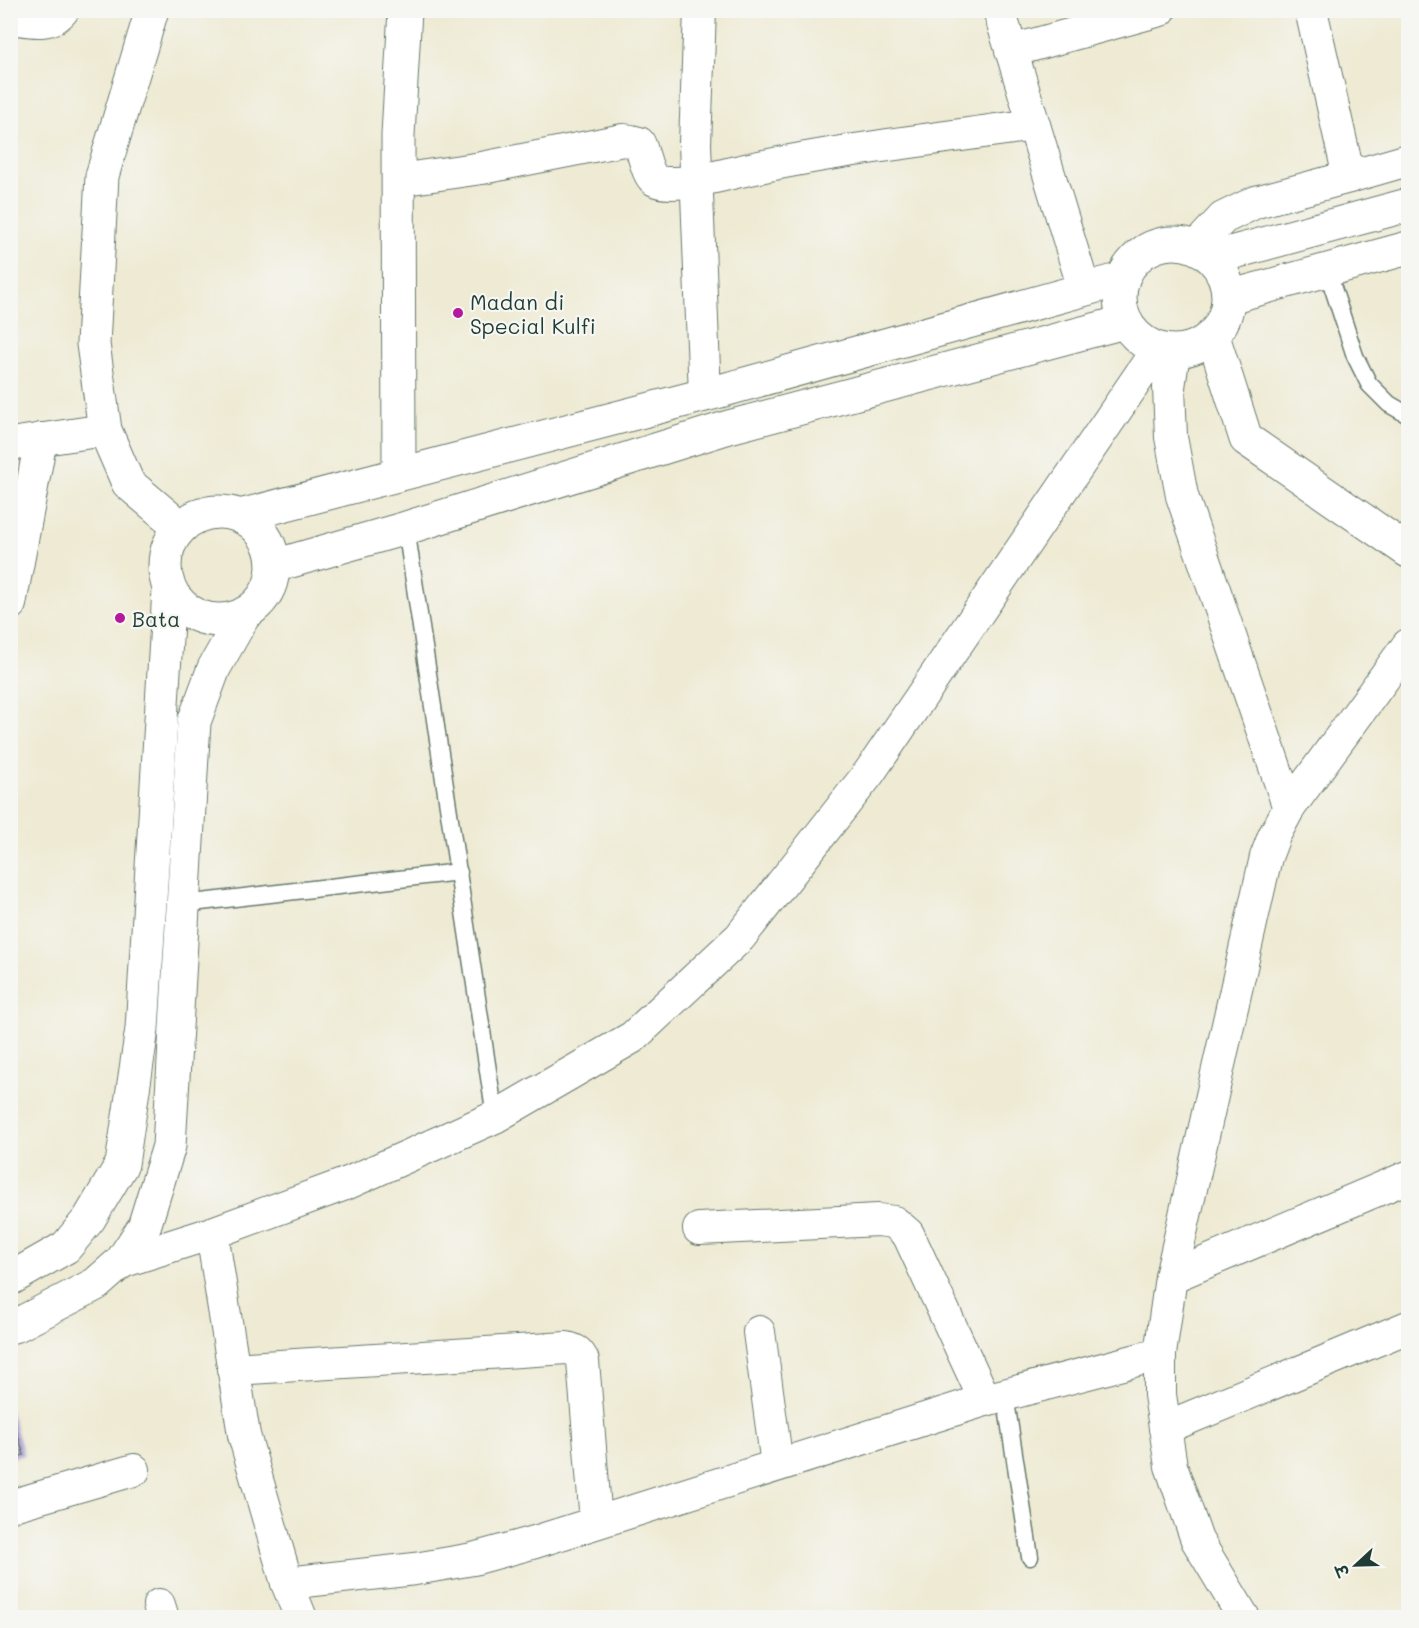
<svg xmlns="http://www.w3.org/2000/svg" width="1419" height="1628" viewBox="0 0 1419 1628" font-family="Mali,'Playpen Sans Deva',sans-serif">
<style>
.building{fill:#afa3d4}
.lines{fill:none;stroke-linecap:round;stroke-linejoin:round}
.lane-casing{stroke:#677a6c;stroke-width:19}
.street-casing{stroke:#677a6c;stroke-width:34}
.secondary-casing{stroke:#677a6c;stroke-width:35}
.primary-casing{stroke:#677a6c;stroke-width:35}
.lane{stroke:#fff;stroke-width:16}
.street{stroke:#fff;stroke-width:32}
.secondary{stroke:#fff;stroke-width:33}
.primary{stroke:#fff;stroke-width:33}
.poi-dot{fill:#b5179e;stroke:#f6f6f2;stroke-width:2}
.labels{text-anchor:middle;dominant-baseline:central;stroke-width:4.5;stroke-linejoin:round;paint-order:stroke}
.poi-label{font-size:21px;fill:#1f3d34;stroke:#f6f6f2;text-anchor:start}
</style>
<rect width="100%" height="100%" fill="#f6f6f2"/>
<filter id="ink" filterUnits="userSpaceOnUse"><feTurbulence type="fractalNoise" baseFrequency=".0167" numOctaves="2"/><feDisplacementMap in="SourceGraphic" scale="12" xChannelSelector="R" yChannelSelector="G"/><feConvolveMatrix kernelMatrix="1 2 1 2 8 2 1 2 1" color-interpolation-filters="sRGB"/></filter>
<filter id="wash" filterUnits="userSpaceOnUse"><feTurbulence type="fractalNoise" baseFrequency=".008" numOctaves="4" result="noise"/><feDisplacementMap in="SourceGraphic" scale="24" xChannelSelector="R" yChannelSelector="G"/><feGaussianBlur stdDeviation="1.35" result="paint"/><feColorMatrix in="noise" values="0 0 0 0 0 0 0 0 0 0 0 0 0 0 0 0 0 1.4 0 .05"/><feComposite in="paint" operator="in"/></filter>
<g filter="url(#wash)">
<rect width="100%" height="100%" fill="#eeead3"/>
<g id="blocks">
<path class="building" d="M 10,1409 L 24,1455 L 10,1459 Z"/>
</g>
</g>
<g filter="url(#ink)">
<use href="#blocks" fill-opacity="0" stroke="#677a6c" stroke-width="1.5"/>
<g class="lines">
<g class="lane-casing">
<g id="lane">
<path d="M 1327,270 L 1355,356 L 1369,384 L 1389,404 L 1408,415"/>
<path d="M 406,528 L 495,1117"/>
<path d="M 184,904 L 459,872"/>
<path d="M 1005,1395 L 1030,1557"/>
</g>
</g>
<g class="street-casing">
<g id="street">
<path d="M 700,10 L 695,144 L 705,395"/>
<path d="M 999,10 L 1084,289"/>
<path d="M 10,18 C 28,20 50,27 63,10"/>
<path d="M 1011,51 L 1160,10"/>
<path d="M 1349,177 L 1408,160"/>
<path d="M 398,180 L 482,168 L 623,140 L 631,141 L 639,143 C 644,153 647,175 655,180 C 669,189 720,176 736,172 C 834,150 935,139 1034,125"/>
<path d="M 1196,247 L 1223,218 L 1256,202 L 1349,177 L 1311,10"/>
<path d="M 1174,353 L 1169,387 L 1171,437 L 1182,496 L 1289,808"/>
<path d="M 10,444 L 105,430"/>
<path d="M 10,604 L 41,439"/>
<path d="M 699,1229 L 878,1220 L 894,1222 L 908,1234 L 985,1400"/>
<path d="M 212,1233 L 244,1435 L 287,1583 L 301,1618"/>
<path d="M 121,1262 L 212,1233 L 348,1183 L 495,1117 L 633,1037 L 740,937 L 869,773 L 1157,350"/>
<path d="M 1171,1277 L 1408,1177"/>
<path d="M 759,1332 L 777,1465"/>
<path d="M 233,1369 L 567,1348 C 576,1350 579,1352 583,1361 L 596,1522"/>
<path d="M 1165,1428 L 1408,1327"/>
<path d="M 10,1506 L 134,1470"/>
<path d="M 287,1583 L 415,1569 L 473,1559 L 535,1542 L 985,1400 L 1160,1354"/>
<path d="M 159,1605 L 163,1618"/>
<path d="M 1244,1618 L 1197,1540 L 1171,1466 L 1160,1395 L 1160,1354 L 1171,1277 L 1266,857 L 1274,836 L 1289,808 L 1408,645"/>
</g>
</g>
<g class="secondary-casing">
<g id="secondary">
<path d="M 152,10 L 102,176 L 93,344 L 105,430 L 128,483 L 180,527"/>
<path d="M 1213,336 L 1246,439 L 1408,551"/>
<path d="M 399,473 L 398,135 L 405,10"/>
</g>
</g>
<g class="primary-casing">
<g id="primary">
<circle cx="1174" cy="297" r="54"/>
<path d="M 1212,258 L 1408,205"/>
<path d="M 1229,297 L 1408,248"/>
<circle cx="219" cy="566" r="54"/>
<path d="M 240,516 L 720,391 L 1122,279"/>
<path d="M 274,566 L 406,528 L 729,427 L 1124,322"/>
<path d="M 10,1279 L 66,1247 L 89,1219 L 122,1164 L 142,1029 L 169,590"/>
<path d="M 10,1327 L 17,1325 L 96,1284 L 121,1262 L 144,1227 L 169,1146 L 194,722 L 214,668 L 244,615"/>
</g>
</g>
<use href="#lane" class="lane"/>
<use href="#street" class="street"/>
<use href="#secondary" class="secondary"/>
<use href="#primary" class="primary"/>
</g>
</g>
<g class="poi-dot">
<circle cx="458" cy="313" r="6"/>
<circle cx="120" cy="618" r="6"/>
</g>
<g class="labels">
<g class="poi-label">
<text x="470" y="301">Madan di<tspan x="470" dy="24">Special Kulfi</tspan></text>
<text x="132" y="618">Bata</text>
</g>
</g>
<rect width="1419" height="1628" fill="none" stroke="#f6f6f2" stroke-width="36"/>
<g transform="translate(1356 1565) rotate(248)" stroke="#f6f6f2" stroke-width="4.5" paint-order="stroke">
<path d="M0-4.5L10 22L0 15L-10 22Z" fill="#1f3d34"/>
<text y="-9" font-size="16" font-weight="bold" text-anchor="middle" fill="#1f3d34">उ</text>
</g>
</svg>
